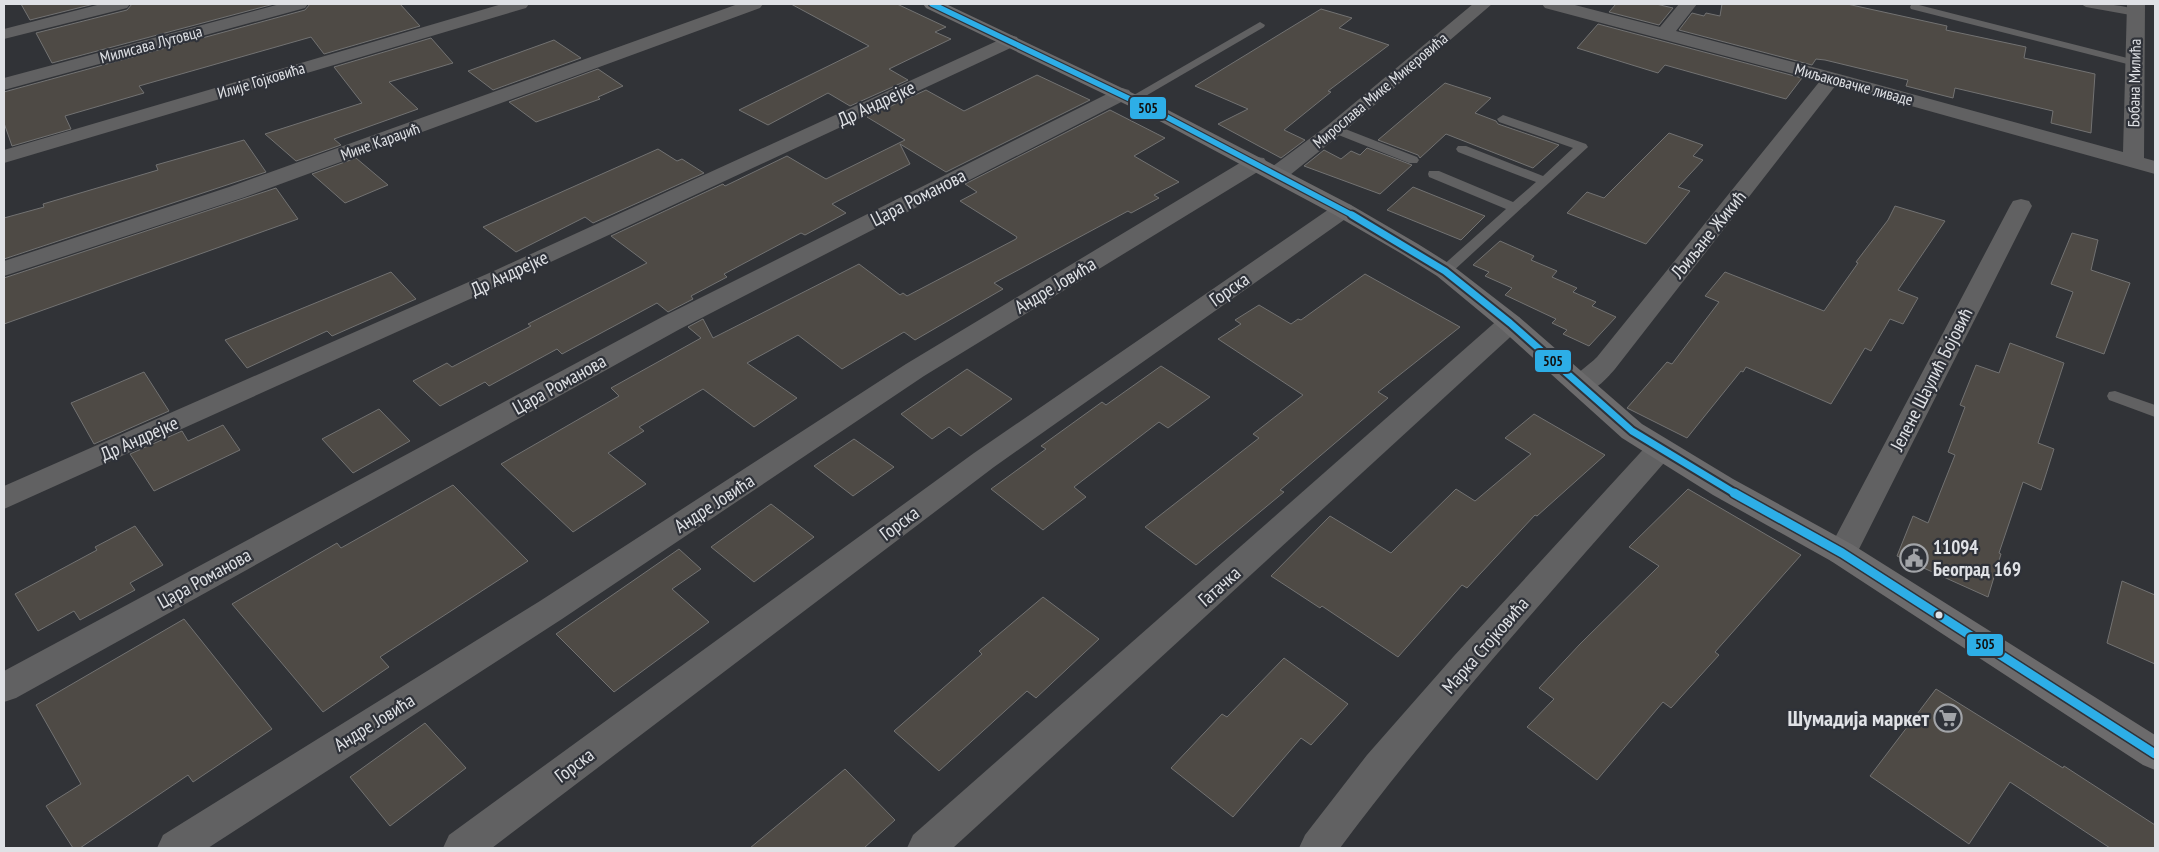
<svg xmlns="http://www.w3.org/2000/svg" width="2159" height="852" viewBox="0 0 2159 852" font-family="'PT Sans Narrow',sans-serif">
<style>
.building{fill:#4e4a45;stroke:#727272}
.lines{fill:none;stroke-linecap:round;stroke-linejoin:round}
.lane{fill:#616162;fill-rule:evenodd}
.street{fill:#616162;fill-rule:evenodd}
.secondary{fill:#6c6b6c;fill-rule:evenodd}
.bus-1-far2-casing{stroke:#2f3239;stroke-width:8}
.bus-1-far1-casing{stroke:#2f3239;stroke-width:11}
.bus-1-casing{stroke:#2f3239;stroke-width:12}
.bus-1-far2{stroke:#2daee7;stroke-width:5.5}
.bus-1-far1{stroke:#2daee7;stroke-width:7}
.bus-1{stroke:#2daee7;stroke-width:9}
.bus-dot{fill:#dfe1e5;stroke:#2f3239;stroke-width:2}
.labels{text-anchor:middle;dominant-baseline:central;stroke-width:4.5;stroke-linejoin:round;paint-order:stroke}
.far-street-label{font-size:16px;fill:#dfe1e5;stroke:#2f3239}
.street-label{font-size:19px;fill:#dfe1e5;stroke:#2f3239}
.poi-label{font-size:19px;font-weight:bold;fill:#dfe1e5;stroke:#2f3239;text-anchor:start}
.near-poi-label{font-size:22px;font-weight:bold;fill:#dfe1e5;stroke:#2f3239;text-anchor:end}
.line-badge{stroke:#2f3239;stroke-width:2}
.pale-badge-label{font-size:14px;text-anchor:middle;font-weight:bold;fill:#111}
</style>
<rect width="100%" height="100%" fill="#313337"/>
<g class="building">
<path d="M 21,4 L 94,4 L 30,20 Z"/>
<path d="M 132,4 L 274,4 L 52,63 L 36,33 L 127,10 Z"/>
<path d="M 310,4 L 400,4 L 420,26 L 324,54 L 311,37 L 139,86 L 144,93 L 65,116 L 71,129 L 12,146 L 4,123 L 4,92 L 305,10 Z"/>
<path d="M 791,4 L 897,4 L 946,27 L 935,32 L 951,39 L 889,69 L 908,80 L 850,106 L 828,93 L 768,125 L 739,110 L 869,46 Z"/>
<path d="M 1616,4 L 1656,4 L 1673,8 L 1659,25 L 1609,12 Z"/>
<path d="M 1722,4 L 1847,4 L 1947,26 L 1946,30 L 2026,47 L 2024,58 L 2095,74 L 2091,133 L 2051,123 L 2053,111 L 1955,88 L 1953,98 L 1906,86 L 1908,80 L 1825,60 L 1816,59 L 1812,65 L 1679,30 L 1692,13 L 1704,16 L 1706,13 L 1720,16 Z"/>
<path d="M 1321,9 L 1352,18 L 1339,28 L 1389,45 L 1328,91 L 1331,92 L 1284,130 L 1305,140 L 1281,158 L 1218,124 L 1248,109 L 1195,86 Z"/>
<path d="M 1598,24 L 1802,78 L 1786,99 L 1665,65 L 1658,73 L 1577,48 Z"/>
<path d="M 431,38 L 453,63 L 389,82 L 418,109 L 334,139 L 341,145 L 296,161 L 265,134 L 362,103 L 334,67 Z"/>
<path d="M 554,40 L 581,58 L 493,90 L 468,71 Z"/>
<path d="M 598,69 L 623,86 L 598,97 L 600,99 L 536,122 L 509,102 Z"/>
<path d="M 1037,75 L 1090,100 L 946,172 L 900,144 L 910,164 L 832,204 L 846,213 L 805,235 L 801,233 L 724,274 L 727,277 L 691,296 L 693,299 L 668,312 L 657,303 L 562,354 L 557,349 L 489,386 L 485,382 L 440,406 L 413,381 L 447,363 L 452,367 L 531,326 L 528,324 L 647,263 L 611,236 L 723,184 L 725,186 L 787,156 L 826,179 L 905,140 L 867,117 L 926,90 L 964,111 Z"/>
<path d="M 1445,83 L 1491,98 L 1475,113 L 1496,121 L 1498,124 L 1559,145 L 1533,168 L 1446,134 L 1420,158 L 1418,155 L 1378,140 Z"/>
<path d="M 1110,110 L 1165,138 L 1134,156 L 1179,182 L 1154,195 L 1159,198 L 1131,213 L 1128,211 L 994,283 L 1003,289 L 915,340 L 904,332 L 842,369 L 798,335 L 747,363 L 797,398 L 754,427 L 703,389 L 639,427 L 644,431 L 608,453 L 646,484 L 573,532 L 501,464 L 619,396 L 611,388 L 701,338 L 688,327 L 703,319 L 713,338 L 859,264 L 900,295 L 903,293 L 907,296 L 1016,239 L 1017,237 L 960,201 L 977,192 L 965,184 Z"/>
<path d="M 1669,133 L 1703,145 L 1693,156 L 1703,160 L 1678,187 L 1690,191 L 1646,244 L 1567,213 L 1587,192 L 1604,198 Z"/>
<path d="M 244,140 L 266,172 L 4,259 L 4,218 L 44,207 L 43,204 L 158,170 L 156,165 Z"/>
<path d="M 1367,148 L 1412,165 L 1380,194 L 1304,166 L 1324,150 L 1341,159 L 1351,151 L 1360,155 Z"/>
<path d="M 658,149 L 677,161 L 682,159 L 704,173 L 593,223 L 585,217 L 516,252 L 483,227 Z"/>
<path d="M 356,158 L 388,185 L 345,203 L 312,174 Z"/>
<path d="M 1413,187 L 1485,216 L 1461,240 L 1387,210 Z"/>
<path d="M 276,188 L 298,219 L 4,324 L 4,278 Z"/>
<path d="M 1895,206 L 1945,221 L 1898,290 L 1918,298 L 1903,324 L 1890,319 L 1871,351 L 1865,348 L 1831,404 L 1746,367 L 1743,372 L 1741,371 L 1687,438 L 1627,408 L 1667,362 L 1672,364 L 1719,302 L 1705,296 L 1725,272 L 1824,311 L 1858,263 L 1856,262 L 1888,220 Z"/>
<path d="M 2072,233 L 2098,240 L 2091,270 L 2130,283 L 2104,354 L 2056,337 L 2073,292 L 2051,284 Z"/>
<path d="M 1500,241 L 1534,256 L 1531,260 L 1557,271 L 1552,277 L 1577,288 L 1573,292 L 1596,302 L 1592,306 L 1616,317 L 1589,346 L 1563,334 L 1567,330 L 1552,323 L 1556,319 L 1505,295 L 1512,288 L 1485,276 L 1489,272 L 1473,265 Z"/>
<path d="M 391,272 L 416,299 L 332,336 L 327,331 L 247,368 L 225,340 Z"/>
<path d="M 1365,274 L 1460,327 L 1378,392 L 1388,398 L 1280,490 L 1284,492 L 1196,565 L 1145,527 L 1259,438 L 1253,434 L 1303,395 L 1218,339 L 1241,324 L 1235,320 L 1259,305 L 1291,324 L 1298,319 L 1301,320 Z"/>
<path d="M 2010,343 L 2064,363 L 2038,443 L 2054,449 L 2041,490 L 2023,482 L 1999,553 L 2001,554 L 1988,597 L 1897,556 L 1913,516 L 1928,523 L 1955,455 L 1948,452 L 1965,407 L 1960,405 L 1976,365 L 1999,373 Z"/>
<path d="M 1161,366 L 1210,397 L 1168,428 L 1159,422 L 1074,487 L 1086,497 L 1043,530 L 991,489 L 1046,449 L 1041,446 L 1102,402 L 1106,405 Z"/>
<path d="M 967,369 L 1012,399 L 961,436 L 949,427 L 932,439 L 901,414 Z"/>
<path d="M 144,372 L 169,411 L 94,444 L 71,403 Z"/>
<path d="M 379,409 L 410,441 L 353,473 L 322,439 Z"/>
<path d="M 1534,414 L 1605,455 L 1537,516 L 1535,515 L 1467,588 L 1462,585 L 1398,657 L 1322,606 L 1320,608 L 1271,576 L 1330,516 L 1391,553 L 1456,489 L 1475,501 L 1531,454 L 1505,438 Z"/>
<path d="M 223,425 L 240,450 L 154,491 L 130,454 L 182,431 L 188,441 Z"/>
<path d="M 854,439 L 894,467 L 853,496 L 814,466 Z"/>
<path d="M 453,485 L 528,561 L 380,657 L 389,667 L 323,712 L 232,604 L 337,543 L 341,548 Z"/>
<path d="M 1688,489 L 1801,555 L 1715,652 L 1719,655 L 1671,708 L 1663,702 L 1597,780 L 1527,727 L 1554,699 L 1539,688 L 1580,644 L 1659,566 L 1629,547 Z"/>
<path d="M 771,504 L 814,537 L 754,582 L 711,547 Z"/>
<path d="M 135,526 L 163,565 L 130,583 L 135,590 L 80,620 L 74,611 L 38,631 L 15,594 L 97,550 L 95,547 Z"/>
<path d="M 679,549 L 701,569 L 672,589 L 709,622 L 614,692 L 556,634 Z"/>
<path d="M 2122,581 L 2155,595 L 2155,664 L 2107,643 Z"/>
<path d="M 1043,597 L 1099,639 L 1036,698 L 1027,691 L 939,771 L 894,731 L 982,654 L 979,651 Z"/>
<path d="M 184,619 L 272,729 L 193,782 L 188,775 L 80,848 L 73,848 L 46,806 L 81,784 L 36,705 Z"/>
<path d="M 1284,658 L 1348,704 L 1311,745 L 1301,738 L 1233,817 L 1171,768 L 1222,714 L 1227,717 Z"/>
<path d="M 1936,689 L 2063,768 L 2064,766 L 2155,825 L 2155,848 L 2110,848 L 2010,782 L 1969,844 L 1870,776 Z"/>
<path d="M 425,723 L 466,768 L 390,826 L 350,777 Z"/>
<path d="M 845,769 L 895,820 L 864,848 L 750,848 Z"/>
</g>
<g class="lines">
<g class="lane">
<path d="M 1915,4 L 2139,61 L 2141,63 L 2135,66 L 1911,9 L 1910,7 L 1911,5 Z"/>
<path d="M 2081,4 C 2094,3 2131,4 2141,13 L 2136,16 L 2086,7 Z"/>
<path d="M 1260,22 L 1265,25 L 1264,27 L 1137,101 L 1129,101 L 1127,99 Z"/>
<path d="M 1503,115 L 1586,144 L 1588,147 L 1450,274 L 1440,274 L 1438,271 L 1440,268 L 1506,209 L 1429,177 L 1428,174 L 1429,171 L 1439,171 L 1513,202 L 1536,182 L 1458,152 L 1456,149 L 1458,146 L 1466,146 L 1543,176 L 1573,148 L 1499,122 L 1497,119 Z"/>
<path d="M 1335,125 L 1417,157 L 1419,160 L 1417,163 L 1409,163 L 1331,132 L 1329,129 L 1331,126 Z"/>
<path d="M 2115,391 L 2155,405 L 2155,417 L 2109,400 L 2107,396 L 2109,392 Z"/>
</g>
<g class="street">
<path d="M 101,4 L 130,4 L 127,8 L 4,39 L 4,29 Z"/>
<path d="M 280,4 L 308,4 L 305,8 L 4,90 L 4,78 Z"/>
<path d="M 502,4 L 529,4 L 526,8 L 4,163 L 4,150 Z"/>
<path d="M 738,4 L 763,4 L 760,8 L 245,197 L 4,276 L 4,261 L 229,187 Z"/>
<path d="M 1473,4 L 1492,4 L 1342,133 L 1285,179 L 1277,180 L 1269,179 L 1266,174 L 1269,169 L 1328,125 Z"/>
<path d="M 1542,4 L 1571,4 L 1660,27 L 1679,4 L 1697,4 L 1676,31 L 1839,74 L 2123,152 L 2127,4 L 2145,4 L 2144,158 L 2155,161 L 2155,174 L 1836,85 L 1615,369 C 1603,383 1590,397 1571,391 L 1567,385 C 1573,375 1588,366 1597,357 L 1820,81 L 1545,8 Z"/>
<path d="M 1010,35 L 1017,37 L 1019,41 L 1017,45 L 512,280 L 4,509 L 4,486 L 496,270 Z"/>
<path d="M 1122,88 L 1129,90 L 1132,94 L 1129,98 L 680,329 L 16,698 L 4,702 L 4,671 L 662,317 L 1115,90 Z"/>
<path d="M 1256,157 L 1264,158 L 1267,163 L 1264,168 L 924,376 L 562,619 L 208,848 L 157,848 L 163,835 L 540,601 L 906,364 L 1248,158 Z"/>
<path d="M 2021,199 L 2029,201 L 2032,206 L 1857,553 L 1853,561 L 1842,565 L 1831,561 L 1827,553 L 2010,206 L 2013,201 Z"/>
<path d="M 1343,203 L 1351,205 L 1354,210 L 1351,215 L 994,467 L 492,848 L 443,848 L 449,835 L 974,453 L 1335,205 Z"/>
<path d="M 1510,315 L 1519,317 L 1523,323 L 1519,329 L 953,848 L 907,848 L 913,835 L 1501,317 Z"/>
<path d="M 1660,439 L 1670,442 L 1674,449 L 1670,456 C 1558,585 1442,711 1340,848 L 1299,848 L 1305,835 L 1367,755 L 1454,656 L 1650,442 Z"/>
</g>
<path class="secondary" d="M 923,4 L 946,4 L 1166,109 L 1351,205 L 1418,244 L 1453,266 L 1519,317 L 1642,424 L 1733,479 L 1853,545 L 2155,735 L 2155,770 L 2143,765 L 1831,561 L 1713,495 L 1622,438 L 1501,329 L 1437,276 L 1402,254 L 1335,215 L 1152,117 L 926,8 Z"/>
<g class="bus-1-far2-casing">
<path id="bus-1-far2" d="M 932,4 L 1159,113 L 1354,216"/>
</g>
<g class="bus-1-far1-casing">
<path id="bus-1-far1" d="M 1352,215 L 1445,271 L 1510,323 L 1632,431 L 1736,494"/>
</g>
<g class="bus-1-casing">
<path id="bus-1" d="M 1734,493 L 1842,553 L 2155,754"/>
</g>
<use href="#bus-1-far2" class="bus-1-far2"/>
<use href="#bus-1-far1" class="bus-1-far1"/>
<use href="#bus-1" class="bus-1"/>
</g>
<defs>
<g id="civic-ring" transform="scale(1.4375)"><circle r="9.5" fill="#2f3239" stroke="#a2a4a8" stroke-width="1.5"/><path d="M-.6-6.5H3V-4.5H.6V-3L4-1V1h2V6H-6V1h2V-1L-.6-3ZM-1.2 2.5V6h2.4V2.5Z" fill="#a2a4a8"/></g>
<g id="supermarket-ring" transform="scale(1.4375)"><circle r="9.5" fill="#2f3239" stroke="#a2a4a8" stroke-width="1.5"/><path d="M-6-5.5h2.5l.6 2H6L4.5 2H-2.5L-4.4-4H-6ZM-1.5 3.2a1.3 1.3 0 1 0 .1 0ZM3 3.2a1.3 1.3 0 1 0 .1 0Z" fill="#a2a4a8"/></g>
</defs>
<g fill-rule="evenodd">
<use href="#civic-ring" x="1914" y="558"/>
<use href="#supermarket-ring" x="1948" y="718"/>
</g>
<circle class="bus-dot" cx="1939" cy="615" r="4.5"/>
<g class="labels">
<g class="far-street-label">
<text transform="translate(151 44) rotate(-15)">Милисава Лутовца</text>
<text transform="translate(261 80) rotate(-17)">Илије Гојковића</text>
<text transform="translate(2134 83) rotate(-89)">Бобана Милића</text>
<text transform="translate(1854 84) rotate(15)">Миљаковачке ливаде</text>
<text transform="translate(1380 90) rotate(-40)">Мирослава Мике Микеровића</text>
<text transform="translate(380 141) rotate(-20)">Мине Караџић</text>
</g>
<g class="street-label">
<text transform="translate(876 103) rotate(-25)">Др Андрејке</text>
<text transform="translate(918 197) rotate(-27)">Цара Романова</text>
<text transform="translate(1708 234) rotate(-51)">Љиљане Жикић</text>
<text transform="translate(509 273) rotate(-25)">Др Андрејке</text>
<text transform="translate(1055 285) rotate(-31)">Андре Јовића</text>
<text transform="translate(1229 289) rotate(-35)">Горска</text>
<text transform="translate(1931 379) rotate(-63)">Јелене Шаулић Бојовић</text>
<text transform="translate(559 384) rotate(-29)">Цара Романова</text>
<text transform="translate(139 438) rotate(-24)">Др Андрејке</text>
<text transform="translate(714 503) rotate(-33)">Андре Јовића</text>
<text transform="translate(899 523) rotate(-37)">Горска</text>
<text transform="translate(204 578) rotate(-29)">Цара Романова</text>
<text transform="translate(1219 586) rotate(-42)">Гатачка</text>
<text transform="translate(1485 645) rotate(-49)">Марка Стојковића</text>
<text transform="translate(374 722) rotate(-32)">Андре Јовића</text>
<text transform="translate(574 765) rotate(-37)">Горска</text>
</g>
<g class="poi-label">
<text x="1933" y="547">11094<tspan x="1933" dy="22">Београд 169</tspan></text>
</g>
<g class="near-poi-label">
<text x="1929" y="718">Шумадија маркет</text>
</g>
</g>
<g class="line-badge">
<rect x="1129" y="96" width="38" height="24" rx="5" fill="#2daee7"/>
<rect x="1534" y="349" width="38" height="24" rx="5" fill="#2daee7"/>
<rect x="1966" y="633" width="38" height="24" rx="5" fill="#2daee7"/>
</g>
<g class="pale-badge-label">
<text x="1148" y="113">505</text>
<text x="1553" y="366">505</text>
<text x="1985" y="649">505</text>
</g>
<rect width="2159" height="852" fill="none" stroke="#dfe1e5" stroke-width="10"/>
</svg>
